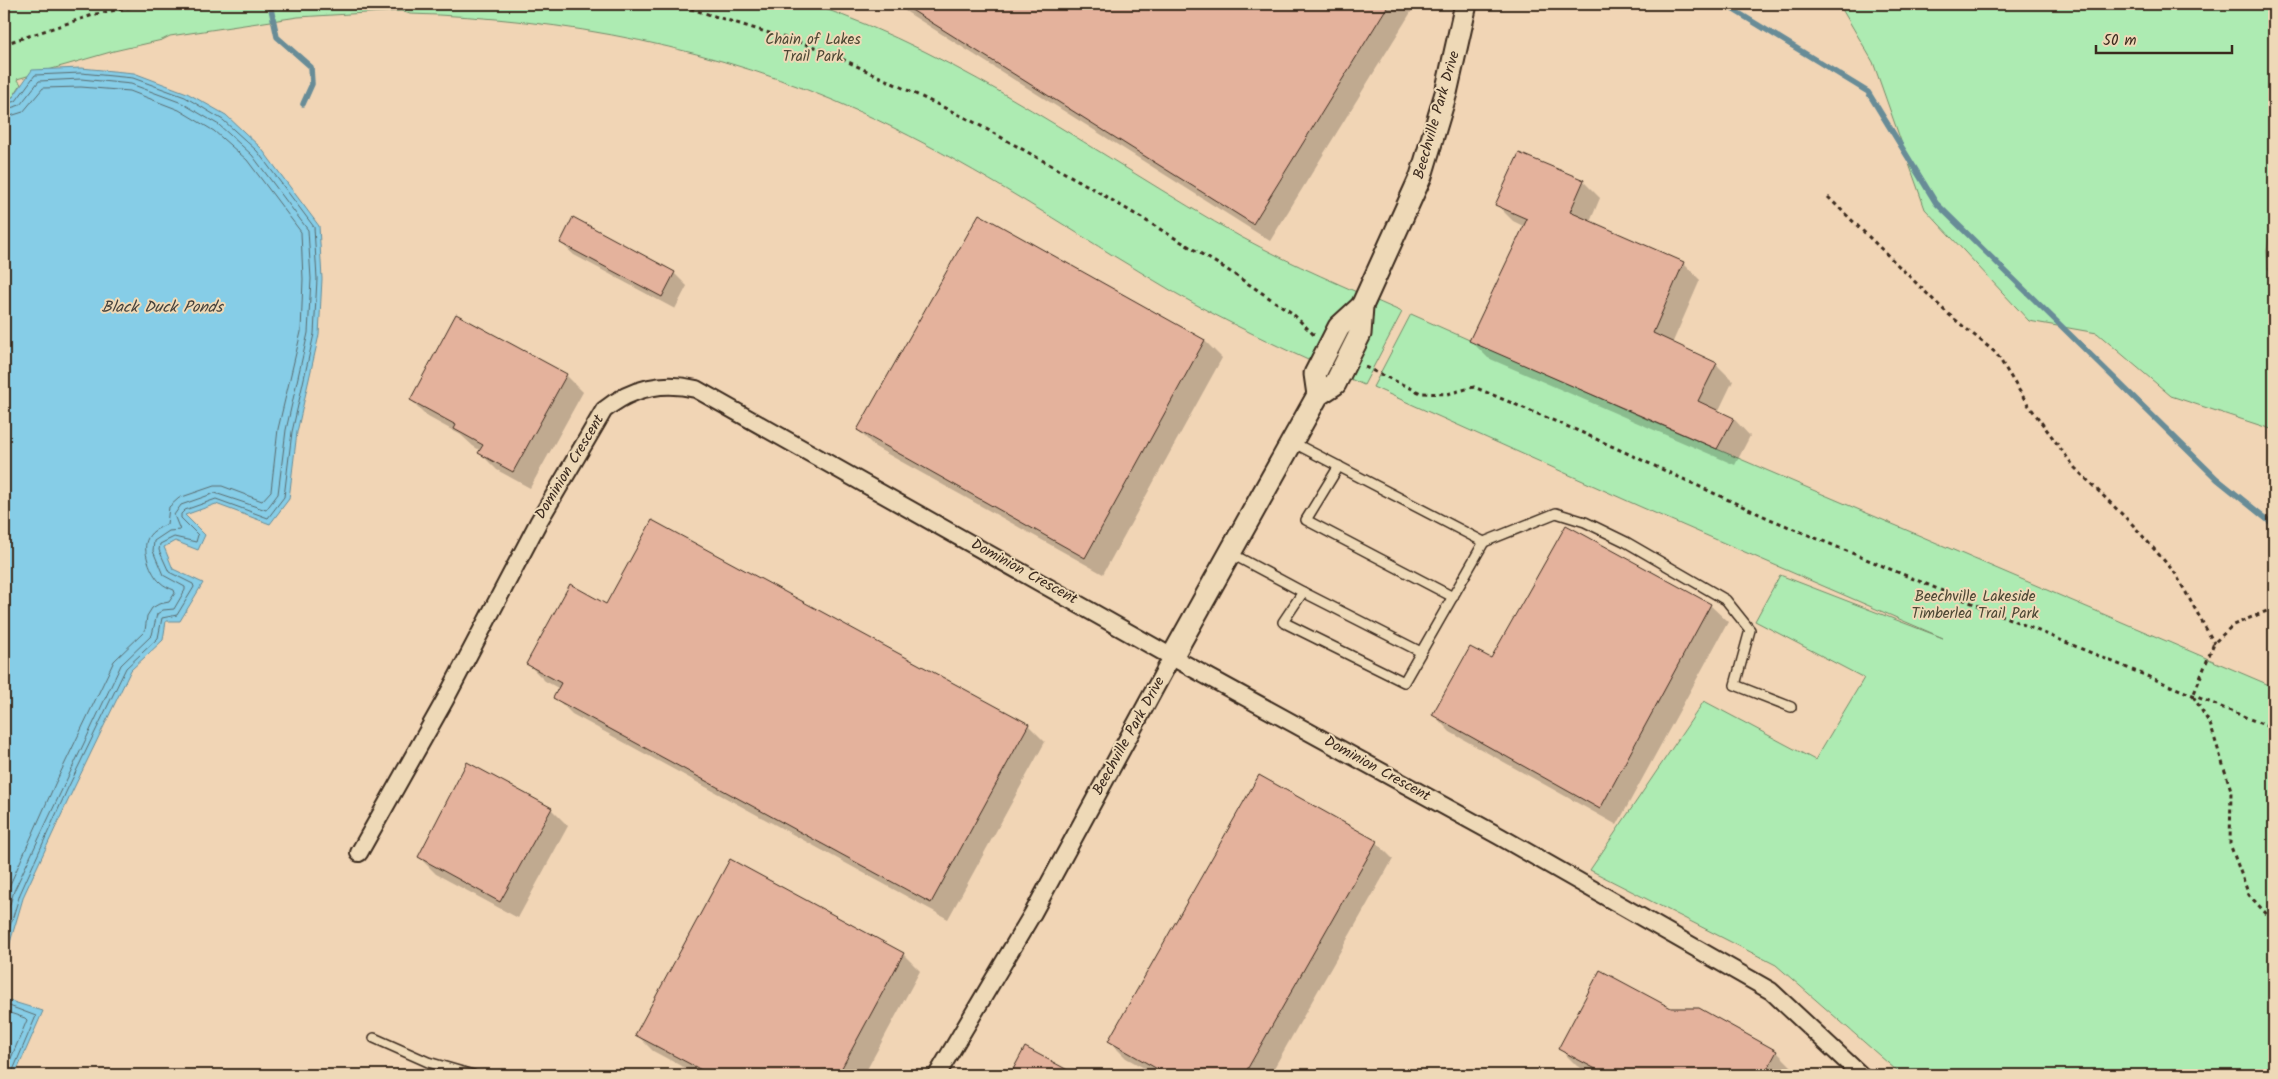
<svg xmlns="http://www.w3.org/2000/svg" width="2278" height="1079" viewBox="0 0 2278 1079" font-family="Kalam,sans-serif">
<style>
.green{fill:#adebb2;stroke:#748a68}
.water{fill:#86cde7;stroke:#688c97}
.shadow{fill:#0003}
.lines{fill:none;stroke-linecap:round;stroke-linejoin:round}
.shore{stroke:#596b6e;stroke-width:1}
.stream{stroke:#688c97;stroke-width:5.5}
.building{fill:#e4b29c;stroke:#3b2a1e}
.service-casing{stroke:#3b2a1e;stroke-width:12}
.minor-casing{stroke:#3b2a1e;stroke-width:20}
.tertiary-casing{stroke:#3b2a1e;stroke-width:25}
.path{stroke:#3b2a1e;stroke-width:3;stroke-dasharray:4 4;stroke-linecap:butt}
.service{stroke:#eed9b7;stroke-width:9}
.minor{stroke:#eed9b7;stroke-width:16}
.tertiary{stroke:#eed9b7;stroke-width:21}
.labels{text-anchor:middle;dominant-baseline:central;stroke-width:4;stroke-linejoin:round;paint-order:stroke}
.park-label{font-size:15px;fill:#4c4734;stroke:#eed9b7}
.street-label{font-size:15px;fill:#3b2a1e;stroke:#eed9b7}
.water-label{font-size:16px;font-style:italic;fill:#46423c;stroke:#eed9b7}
</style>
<rect width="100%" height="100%" fill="#f1d5b5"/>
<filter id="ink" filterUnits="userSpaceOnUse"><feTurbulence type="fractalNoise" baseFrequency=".02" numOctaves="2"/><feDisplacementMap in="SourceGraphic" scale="10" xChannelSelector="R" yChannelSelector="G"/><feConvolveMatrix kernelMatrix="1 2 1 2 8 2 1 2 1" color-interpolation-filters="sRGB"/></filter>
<g filter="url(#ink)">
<g class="green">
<path d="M 4,4 L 811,4 C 967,56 1099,157 1241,237 C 1293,265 1348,288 1402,312 L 1364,385 C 1307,360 1250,334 1195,304 C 1167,289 1141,272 1114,256 C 1032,205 949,152 860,112 C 719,48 564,18 410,14 L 401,11 L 298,17 L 170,36 L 162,40 L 114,51 L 17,79 L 21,84 L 13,97 L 4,99 Z"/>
<path d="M 1839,4 L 2274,4 L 2274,207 L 2267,251 L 2268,269 L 2274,270 L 2274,430 L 2171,396 L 2097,333 L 2029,321 L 1925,209 L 1873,62 Z"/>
<path d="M 1411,314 L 1649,420 L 2274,687 L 2274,1075 L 1899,1075 L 1896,1070 L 1776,965 L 1590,870 L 1704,701 L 1815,760 L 1864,678 L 1755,621 L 1780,575 L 1943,638 L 1641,507 L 1373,387 Z"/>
</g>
<g class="water">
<path d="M 81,68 L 134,73 L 187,93 L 226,115 L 261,148 L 319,226 L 322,279 L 319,335 L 297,432 L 289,499 L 270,524 L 216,504 L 185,515 L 205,535 L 198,550 L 175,541 L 164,547 L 173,569 L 203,583 L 180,621 L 166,621 L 163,640 L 131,670 L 72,792 L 24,895 L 4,963 L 4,99 L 13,97 L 32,70 Z"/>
<path d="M 4,991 L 7,1000 L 43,1011 L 15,1075 L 4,1075 Z"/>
</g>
<g class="shadow">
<path d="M 894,4 L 1416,4 L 1270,241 Z"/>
<path d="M 1520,155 L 1583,181 L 1600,198 L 1590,222 L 1683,263 L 1700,280 L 1672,344 L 1716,364 L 1733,381 L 1718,412 L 1734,419 L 1750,436 L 1735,465 L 1488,358 L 1471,341 L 1525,227 L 1513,221 L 1496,204 Z"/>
<path d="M 979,216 L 1205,341 L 1222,358 L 1103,574 L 875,447 L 858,430 Z"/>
<path d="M 574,219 L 674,273 L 687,286 L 675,309 L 574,255 L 561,243 Z"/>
<path d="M 566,375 L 583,392 L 530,488 L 497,470 L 480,453 L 481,451 L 473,446 L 461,435 L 428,417 L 411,400 Z"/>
<path d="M 1566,527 L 1710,605 L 1728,622 L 1617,825 L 1450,732 L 1434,715 L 1492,660 Z"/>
<path d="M 606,605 L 1028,725 L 1045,742 L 948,919 L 572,714 L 555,697 L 560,689 L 545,681 L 528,664 Z"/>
<path d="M 551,809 L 568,826 L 518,918 L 436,874 L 419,857 Z"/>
<path d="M 1376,842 L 1393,859 L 1270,1075 L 1157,1075 L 1126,1058 L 1109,1041 Z"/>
<path d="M 730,861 L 903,954 L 920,971 L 864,1075 L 698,1075 L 653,1051 L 636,1034 Z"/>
<path d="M 1670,1009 L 1699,1009 L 1777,1052 L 1794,1069 L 1790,1075 L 1595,1075 L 1577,1066 L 1560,1049 Z"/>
<path d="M 1026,1049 L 1075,1075 L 1012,1075 Z"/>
</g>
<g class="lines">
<g class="shore">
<path d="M 4,104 L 16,101 L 35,75 L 81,73 L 133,78 L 185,97 L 223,120 L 257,151 L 314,227 L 317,279 L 314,334 L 292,432 L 284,497 L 268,518 L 216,499 L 185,510 L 181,514 L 181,518 L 198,535 L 196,542 L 174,537 L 160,544 L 159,550 L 169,572 L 193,584 L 194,587 L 177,615 L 162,618 L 158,638 L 126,668 L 67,790 L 20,894 L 4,946"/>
<path d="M 4,110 L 20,105 L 39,81 L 81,79 L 131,84 L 182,103 L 219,125 L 252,155 L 308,230 L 311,279 L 308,333 L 286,430 L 278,494 L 266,510 L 215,493 L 181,505 L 174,515 L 180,530 L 169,531 L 154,541 L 153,551 L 163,575 L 185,587 L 185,590 L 174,609 L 163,610 L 157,614 L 152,635 L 121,665 L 14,891 L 4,924"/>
<path d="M 4,118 L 23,112 L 43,88 L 81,87 L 130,91 L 179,110 L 214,131 L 247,160 L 301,232 L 303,279 L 301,332 L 278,429 L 271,491 L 262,501 L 222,486 L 214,486 L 179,498 L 169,507 L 167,524 C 160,528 152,530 148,538 C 141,549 151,574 160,582 C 164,586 169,588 174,590 L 175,593 L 169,602 L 159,604 L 152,608 L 147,616 L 145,631 L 114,661 L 55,784 L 4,898"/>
<path d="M 4,1004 L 36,1016 L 11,1075"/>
<path d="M 4,1011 L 25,1018 L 27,1020 L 4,1075"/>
</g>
<g class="stream">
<path d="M 270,4 L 277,37 L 311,67 L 312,84 L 303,104"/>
<path d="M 1724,4 L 1868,92 L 1936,203 L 2217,479 L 2274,525"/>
</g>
</g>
<g class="building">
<path d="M 902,4 L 1389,4 L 1253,224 Z"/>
<path d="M 1519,153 L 1584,180 L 1570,212 L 1684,262 L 1653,333 L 1717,363 L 1698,401 L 1734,418 L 1717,449 L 1469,341 L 1527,219 L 1495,205 Z"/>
<path d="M 979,214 L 1205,340 L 1085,558 L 857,430 Z"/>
<path d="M 573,217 L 675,272 L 662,297 L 560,243 Z"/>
<path d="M 456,314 L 567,374 L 513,472 L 478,453 L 483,445 L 454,429 L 456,425 L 410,400 Z"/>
<path d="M 652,520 L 1029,724 L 931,903 L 553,698 L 561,683 L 526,664 L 570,584 L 606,604 Z"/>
<path d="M 1566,525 L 1711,604 L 1600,809 L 1432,715 L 1470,647 L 1491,658 Z"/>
<path d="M 467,762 L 552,808 L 500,902 L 418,857 Z"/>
<path d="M 1259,775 L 1377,841 L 1244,1075 L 1168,1075 L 1108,1041 Z"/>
<path d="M 730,859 L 904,953 L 838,1075 L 711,1075 L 635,1035 Z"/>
<path d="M 1600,970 L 1671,1008 L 1699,1008 L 1777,1051 L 1764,1075 L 1607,1075 L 1558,1049 Z"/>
<path d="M 1025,1047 L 1062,1067 L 1077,1075 L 1010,1075 Z"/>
</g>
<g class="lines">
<g class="service-casing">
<g id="service">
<path d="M 1339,466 L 1306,520 L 1453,597"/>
<path d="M 1484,542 L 1556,513 L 1585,522 L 1626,542 L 1726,600 L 1750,630 L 1735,685 L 1791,707"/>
<path d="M 1230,553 L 1303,592 L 1283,622 L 1404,682 L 1484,542 L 1292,442"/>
<path d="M 1303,592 L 1421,652"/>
<path d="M 374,1038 L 428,1062 L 473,1075"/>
</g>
</g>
<g class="minor-casing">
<g id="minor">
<path d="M 359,853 L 445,700 L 539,521 L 604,410 C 631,388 663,381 696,389 L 1172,657 L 1499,836 L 1771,991 L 1861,1075"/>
<path d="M 937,1075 L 1033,913 L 1172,657"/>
</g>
</g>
<g class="tertiary-casing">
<g id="tertiary">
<path d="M 1318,395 L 1315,374 L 1339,327 L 1362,306"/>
<path d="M 1172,657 L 1318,395 L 1335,384 L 1360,334 L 1362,306 L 1421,176 L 1446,93 L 1466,4"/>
</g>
</g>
<g class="path">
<path d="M 675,4 L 821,49 L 970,120 L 1090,187 L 1223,267 L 1292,313 L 1314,335"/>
<path d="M 4,44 L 96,14 L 146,4"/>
<path d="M 1828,197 L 1947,313 L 1996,353 L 2027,403 L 2075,468 L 2133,525 L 2175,573 L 2214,643"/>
<path d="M 1365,367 L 1421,393 L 1447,394 L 1474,387 L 1583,433 L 1770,519 L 2274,729"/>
<path d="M 2274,608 L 2233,625 L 2214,643 L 2193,696 L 2210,724 L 2231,790 L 2230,844 L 2249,895 L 2274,922"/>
</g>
<use href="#service" class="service"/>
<use href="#minor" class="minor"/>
<use href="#tertiary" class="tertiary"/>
</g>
</g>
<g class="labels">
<g class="park-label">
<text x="813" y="40">Chain of Lakes<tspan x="813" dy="17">Trail Park</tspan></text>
<text x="1975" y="597">Beechville Lakeside<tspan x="1975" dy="17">Timberlea Trail Park</tspan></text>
</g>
<g class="street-label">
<text transform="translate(1437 115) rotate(-74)">Beechville Park Drive</text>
<text transform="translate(570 467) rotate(-59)">Dominion Crescent</text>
<text transform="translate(1024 572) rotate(29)">Dominion Crescent</text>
<text transform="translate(1129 736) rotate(-61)">Beechville Park Drive</text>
<text transform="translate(1377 769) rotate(29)">Dominion Crescent</text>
</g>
<g class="water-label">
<text x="162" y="307">Black Duck Ponds</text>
</g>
</g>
<rect width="2278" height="1079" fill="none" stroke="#eed9b7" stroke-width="20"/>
<rect x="10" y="10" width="2258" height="1059" fill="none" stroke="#3b2a1e" stroke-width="2" filter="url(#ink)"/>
<path d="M2096 45v8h136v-8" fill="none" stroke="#3b2a1e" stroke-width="2.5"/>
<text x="2103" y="45" font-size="15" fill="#3b2a1e" stroke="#eed9b7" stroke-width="4" paint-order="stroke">50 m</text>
</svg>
